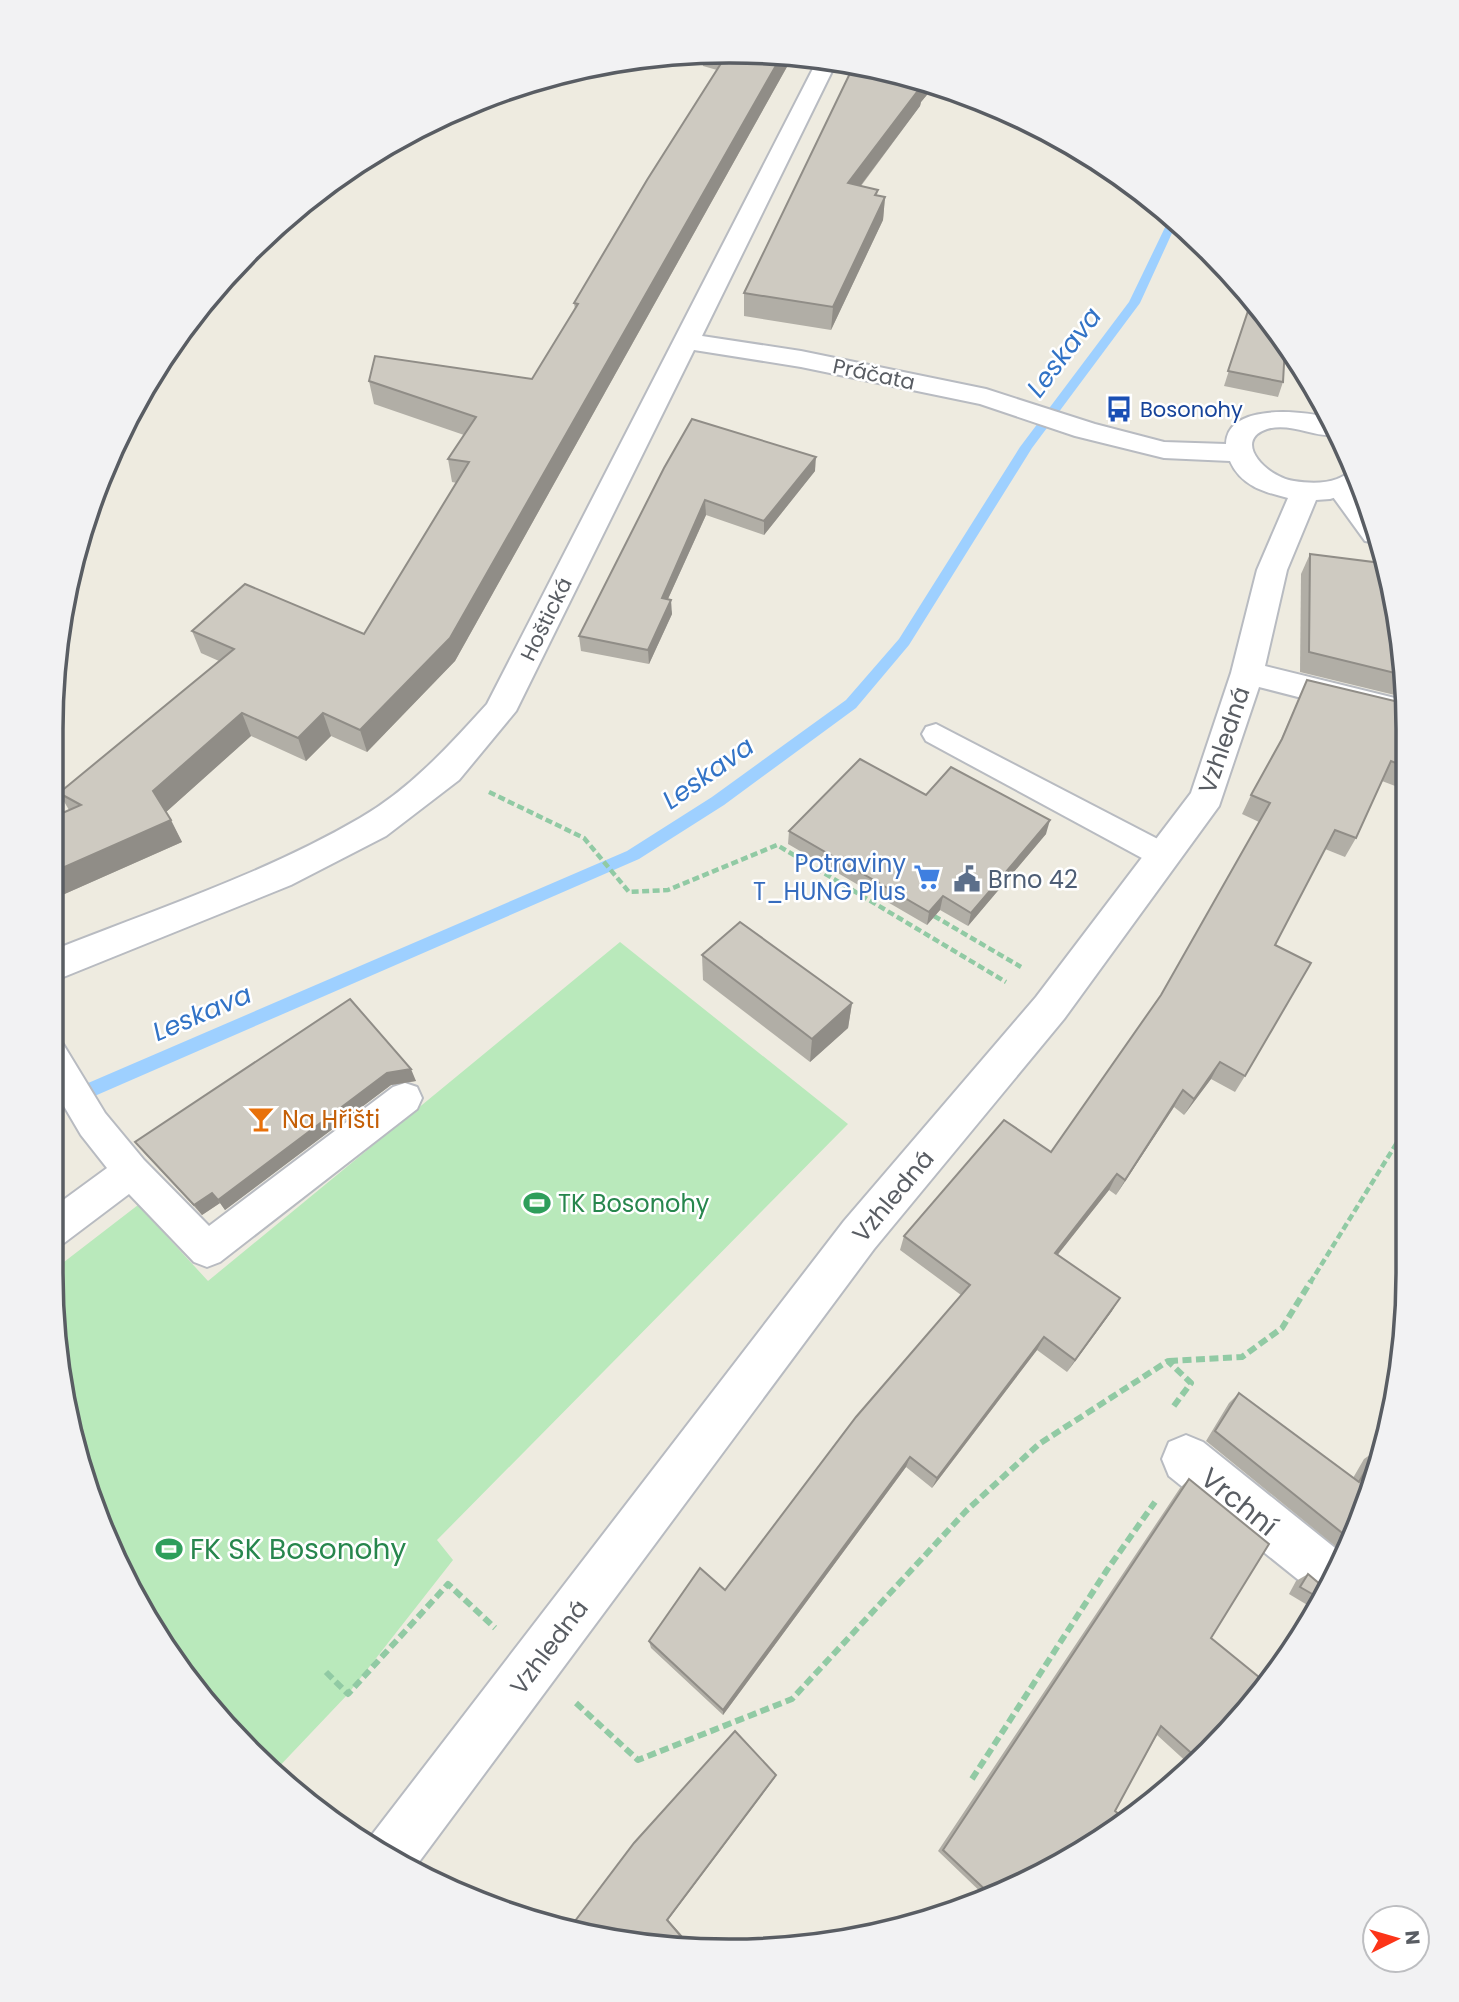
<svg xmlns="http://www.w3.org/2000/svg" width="1459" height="2002" viewBox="0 0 1459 2002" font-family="Poppins,sans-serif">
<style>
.green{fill:#b9e9bb}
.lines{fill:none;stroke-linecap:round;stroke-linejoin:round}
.stream{fill:#9ed0ff;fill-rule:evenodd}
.lane-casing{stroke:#b8bbc1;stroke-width:4}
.street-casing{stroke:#b8bbc1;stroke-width:4}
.path-far1{stroke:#91caa4;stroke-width:4.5;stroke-dasharray:7 3.5;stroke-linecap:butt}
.path{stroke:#91caa4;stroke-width:6;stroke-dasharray:9 4.5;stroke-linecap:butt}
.lane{fill:#fff;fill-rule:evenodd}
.street{fill:#fff;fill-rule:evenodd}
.wall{fill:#b1aea6}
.shaded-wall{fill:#908d87}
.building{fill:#cecac1;stroke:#908d87;stroke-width:2}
.labels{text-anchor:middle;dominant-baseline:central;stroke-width:5;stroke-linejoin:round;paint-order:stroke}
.far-street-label{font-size:21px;fill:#595d63;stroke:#fff}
.far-transit-label{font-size:21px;fill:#164399;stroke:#fff;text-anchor:start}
.street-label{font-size:24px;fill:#595d63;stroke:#fff}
.shop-label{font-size:24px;fill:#366cbe;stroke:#fff;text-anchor:end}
.service-label{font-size:24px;fill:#4e5e75;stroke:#fff;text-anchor:start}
.food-label{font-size:24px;fill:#c56008;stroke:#fff;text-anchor:start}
.leisure-label{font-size:24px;fill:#27864d;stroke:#fff;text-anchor:start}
.water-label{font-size:26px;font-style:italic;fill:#3273c6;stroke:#fff}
.near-street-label{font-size:28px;fill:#595d63;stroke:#fff}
.near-leisure-label{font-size:28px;fill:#27864d;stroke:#fff;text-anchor:start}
.rim{fill:none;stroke:#595d63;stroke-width:3.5}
</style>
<rect width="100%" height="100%" fill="#eeebe0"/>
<path class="green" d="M 620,942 L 848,1124 L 437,1540 L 453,1560 L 348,1694 L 273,1773 L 165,1649 L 74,1449 L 51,1272 L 138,1205 L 208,1281 Z"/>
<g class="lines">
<path class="stream" d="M 1171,215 L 1178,220 L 1140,303 L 1032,448 L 909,645 L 856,708 L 724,805 L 639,859 L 51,1115 L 51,1099 L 627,851 L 712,797 L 846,700 L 899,639 L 1020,447 L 1129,302 Z"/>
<g class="lane-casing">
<g id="lane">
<path d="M 1340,482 C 1365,489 1370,521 1376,543 L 1365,541 L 1328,490 L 1331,485 Z"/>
<path d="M 936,724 L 1175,848 L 1179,856 L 1175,864 L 1164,868 L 1153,864 L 926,741 L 922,734 L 926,727 Z"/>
<path d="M 51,1039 L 63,1044 L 105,1113 L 144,1160 L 209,1226 L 393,1087 L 405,1083 L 417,1087 L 422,1098 L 417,1109 L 220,1262 L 207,1267 L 194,1262 L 129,1194 L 64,1243 L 51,1248 L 51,1209 L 107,1168 L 81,1135 L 51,1084 Z"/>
</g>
</g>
<g class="street-casing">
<g id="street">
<path d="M 819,57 L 837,61 L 702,336 L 801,351 L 986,389 L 1095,424 L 1164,442 L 1226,444 C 1227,403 1301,411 1326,417 L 1337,435 C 1314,438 1291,422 1267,429 C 1231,441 1268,478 1294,481 C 1307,483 1324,484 1337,479 C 1344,476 1349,473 1357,471 L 1362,489 L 1330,499 L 1316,500 L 1287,570 L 1265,666 L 1403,700 L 1403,724 L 1259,687 L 1219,806 L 1064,1019 L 874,1249 L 413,1870 L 369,1841 L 371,1836 L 844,1221 L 1036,997 L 1191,793 L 1231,673 L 1257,570 L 1288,498 C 1264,492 1241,486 1230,461 L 1164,458 L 1075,436 L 980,404 L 801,367 L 694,350 L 516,711 L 459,780 L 386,836 L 291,885 L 51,982 L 51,951 C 154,910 264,874 360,818 C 410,789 449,746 487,704 Z"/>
<path d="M 1186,1435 L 1203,1442 L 1345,1556 L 1338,1573 L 1321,1598 L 1169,1476 L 1162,1459 L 1169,1442 Z"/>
</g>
</g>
<g class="path-far1">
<path d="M 489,792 L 584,838 L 629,892 L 668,890 L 777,845 L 1006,982"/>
<path d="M 934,916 L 1021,967"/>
<path d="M 1310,1283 L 1406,1128"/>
</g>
<g class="path">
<path d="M 1169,1361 L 1242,1357 L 1282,1328 L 1311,1281"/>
<path d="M 326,1672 L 348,1694 L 448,1584 L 495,1628"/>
<path d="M 576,1703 L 638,1760 L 792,1699 L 966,1511 L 1039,1444 L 1168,1361 L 1191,1383 L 1173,1407"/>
<path d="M 972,1779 L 1107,1570 L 1155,1502"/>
</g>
<use href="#lane" class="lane"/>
<use href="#street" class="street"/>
</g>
<g class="wall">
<path d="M 702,53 L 793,56 L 455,661 L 367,752 L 331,736 L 306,761 L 251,736 L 166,812 L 182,842 L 51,900 L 51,818 L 69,810 L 59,793 L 219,661 L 201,653 L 192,631 L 364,634 L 457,483 L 452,482 L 448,459 L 464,435 L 374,404 L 369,381 L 532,379 L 575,309 L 574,303 L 717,70 L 703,66 Z"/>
<path d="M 840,62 L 936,84 L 921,102 L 920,106 L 861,186 L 878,190 L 877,195 L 885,197 L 883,220 L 831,330 L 744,316 L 744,293 L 853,68 Z"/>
<path d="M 1252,299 L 1283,382 L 1278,397 L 1224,386 Z"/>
<path d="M 664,468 L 815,471 L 764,535 L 706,515 L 668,599 L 672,614 L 649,664 L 581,651 L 579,636 Z"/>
<path d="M 1310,554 L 1402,641 L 1403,697 L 1300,672 L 1301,574 Z"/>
<path d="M 1307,680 L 1403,703 L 1403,789 L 1382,781 L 1356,838 L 1345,857 L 1325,849 L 1275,945 L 1245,1076 L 1235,1092 L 1211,1079 L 1184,1115 L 1174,1107 L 1116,1195 L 1109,1190 L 1057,1255 L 1112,1311 L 1067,1372 L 1037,1350 L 932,1488 L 906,1467 L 723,1715 L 651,1648 L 649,1641 L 725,1590 L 961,1295 L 900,1250 L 904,1236 L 1051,1152 L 1161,995 L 1259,822 L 1242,814 L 1251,795 L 1278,746 Z"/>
<path d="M 926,795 L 1046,834 L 968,926 L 940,910 L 927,925 L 788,844 L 789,831 Z"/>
<path d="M 702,955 L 852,1003 L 848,1028 L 810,1062 L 703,980 Z"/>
<path d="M 350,999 L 416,1081 L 391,1085 L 225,1210 L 220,1203 L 202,1215 L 144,1153 L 135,1142 Z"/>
<path d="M 1239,1393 L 1353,1478 L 1364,1459 L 1377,1450 L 1383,1454 L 1345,1554 L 1206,1441 L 1229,1403 Z"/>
<path d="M 1189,1479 L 1211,1638 L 1240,1720 L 1191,1766 L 1157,1735 L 1115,1811 L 1126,1820 L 989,1900 L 938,1851 L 1180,1488 Z"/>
<path d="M 1308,1574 L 1327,1590 L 1314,1609 L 1289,1594 L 1296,1581 Z"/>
</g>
<g class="shaded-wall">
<path d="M 782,55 L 793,56 L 455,661 L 367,752 L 360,730 Z"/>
<path d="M 922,81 L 936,84 L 921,102 L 920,106 L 846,205 L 848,183 Z"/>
<path d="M 885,197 L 883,220 L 831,330 L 833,307 Z"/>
<path d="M 816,457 L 815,471 L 764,535 L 764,521 Z"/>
<path d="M 705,500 L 706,515 L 662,612 L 662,598 Z"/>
<path d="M 671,600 L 672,614 L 649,664 L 648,650 Z"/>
<path d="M 242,713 L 251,736 L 165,813 L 153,791 Z"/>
<path d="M 323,713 L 331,736 L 306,761 L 298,738 Z"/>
<path d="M 171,820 L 182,842 L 51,900 L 51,873 Z"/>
<path d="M 1050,820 L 1046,834 L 968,926 L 971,913 Z"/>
<path d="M 943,896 L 940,910 L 927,925 L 929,912 Z"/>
<path d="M 852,1003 L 848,1028 L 810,1062 L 812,1039 Z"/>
<path d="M 1220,1062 L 1211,1079 L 1184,1115 L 1194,1099 Z"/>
<path d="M 411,1069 L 416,1081 L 391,1085 L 225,1210 L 218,1200 L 387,1073 Z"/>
<path d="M 1183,1090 L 1174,1107 L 1116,1195 L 1125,1180 Z"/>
<path d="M 1117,1174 L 1109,1190 L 1048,1267 L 1055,1253 Z"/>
<path d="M 212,1193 L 220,1203 L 202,1215 L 194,1205 Z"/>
<path d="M 1120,1298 L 1112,1311 L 1067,1372 L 1075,1360 Z"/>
<path d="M 1044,1337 L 1037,1350 L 932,1488 L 937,1478 Z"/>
<path d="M 910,1457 L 906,1467 L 723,1715 L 723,1710 Z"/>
<path d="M 776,1775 L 774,1779 L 668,1920 L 687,1941 L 685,1941 L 667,1920 Z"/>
</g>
<g class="building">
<path d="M 727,54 L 782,55 L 450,638 L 360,730 L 323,713 L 298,738 L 242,713 L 153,791 L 171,820 L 51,873 L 51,818 L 81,805 L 59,793 L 234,649 L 192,631 L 245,584 L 364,634 L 469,462 L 448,459 L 476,417 L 369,381 L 375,356 L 532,379 L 578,304 L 574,303 L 647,180 Z"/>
<path d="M 854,65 L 922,81 L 920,84 L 923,84 L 848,183 L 878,190 L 875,195 L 885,197 L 833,307 L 744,293 Z"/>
<path d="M 1252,299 L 1268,316 L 1285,346 L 1283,382 L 1228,371 Z"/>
<path d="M 692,419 L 816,457 L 764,521 L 705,500 L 662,598 L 671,600 L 648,650 L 579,636 L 664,468 Z"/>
<path d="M 1310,554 L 1381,563 L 1402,641 L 1403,675 L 1309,652 Z"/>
<path d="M 1307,680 L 1403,703 L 1403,766 L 1391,761 L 1356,838 L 1335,830 L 1275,945 L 1311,963 L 1245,1076 L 1220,1062 L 1194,1099 L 1183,1090 L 1125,1180 L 1117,1174 L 1055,1253 L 1120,1298 L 1075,1360 L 1044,1337 L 937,1478 L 910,1457 L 723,1710 L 649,1641 L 700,1568 L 725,1590 L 856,1417 L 970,1285 L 904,1236 L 1004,1120 L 1051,1152 L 1161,995 L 1270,803 L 1251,795 L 1282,739 Z"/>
<path d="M 860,759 L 926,795 L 951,767 L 1050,820 L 971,913 L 943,896 L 929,912 L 789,831 Z"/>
<path d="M 740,922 L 852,1003 L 812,1039 L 702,955 Z"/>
<path d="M 350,999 L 411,1069 L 387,1073 L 218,1200 L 212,1193 L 194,1205 L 135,1142 Z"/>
<path d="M 1239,1393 L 1359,1482 L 1377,1450 L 1383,1454 L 1351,1540 L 1215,1431 Z"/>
<path d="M 1189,1479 L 1269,1544 L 1211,1638 L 1265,1682 L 1240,1720 L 1198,1759 L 1161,1726 L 1115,1811 L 1126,1820 L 993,1897 L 943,1850 Z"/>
<path d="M 1308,1574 L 1327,1590 L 1321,1599 L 1300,1587 Z"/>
<path d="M 735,1731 L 776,1775 L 667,1920 L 685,1941 L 597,1938 L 569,1929 L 634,1843 Z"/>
</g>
<defs>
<g id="bus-bare" transform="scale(2.1)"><path d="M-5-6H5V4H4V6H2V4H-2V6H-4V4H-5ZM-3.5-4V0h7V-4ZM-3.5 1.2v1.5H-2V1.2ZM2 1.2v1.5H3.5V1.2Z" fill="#1a4fb4" stroke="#fff" stroke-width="2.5" paint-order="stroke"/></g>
<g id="supermarket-bare" transform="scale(2.1)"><path d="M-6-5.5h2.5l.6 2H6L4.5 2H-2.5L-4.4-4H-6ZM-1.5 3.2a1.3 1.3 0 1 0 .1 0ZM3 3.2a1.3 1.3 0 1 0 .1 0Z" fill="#3f7fe0" stroke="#fff" stroke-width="2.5" paint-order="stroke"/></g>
<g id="civic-bare" transform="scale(2.1)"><path d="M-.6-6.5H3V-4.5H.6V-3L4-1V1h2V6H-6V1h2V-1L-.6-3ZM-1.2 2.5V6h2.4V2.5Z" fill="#5c6f8a" stroke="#fff" stroke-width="2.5" paint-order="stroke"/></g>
<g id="bar-bare" transform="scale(2.1)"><path d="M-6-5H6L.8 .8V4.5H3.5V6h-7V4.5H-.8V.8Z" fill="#e8710a" stroke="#fff" stroke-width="2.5" paint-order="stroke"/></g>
<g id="stadium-bare" transform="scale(2.1)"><path d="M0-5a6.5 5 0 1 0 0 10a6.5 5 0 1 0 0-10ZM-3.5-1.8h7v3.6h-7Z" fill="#2e9e5b" stroke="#fff" stroke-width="2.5" paint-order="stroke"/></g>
</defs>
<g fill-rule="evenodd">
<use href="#bus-bare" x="1119" y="409"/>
<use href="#supermarket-bare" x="927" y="877"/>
<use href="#civic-bare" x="967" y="879"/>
<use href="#bar-bare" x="261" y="1119"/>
<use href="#stadium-bare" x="537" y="1203"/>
<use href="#stadium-bare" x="169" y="1549"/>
</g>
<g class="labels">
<g class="far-street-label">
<text transform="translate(874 374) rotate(12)">Práčata</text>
<text transform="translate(546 619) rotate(-64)">Hoštická</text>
</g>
<g class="far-transit-label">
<text x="1140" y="409">Bosonohy</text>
</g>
<g class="street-label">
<text transform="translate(1224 740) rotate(-71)">Vzhledná</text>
<text transform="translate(893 1196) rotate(-50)">Vzhledná</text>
<text transform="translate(549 1647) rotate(-53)">Vzhledná</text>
</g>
<g class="shop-label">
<text x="906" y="863">Potraviny<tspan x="906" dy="28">T_HUNG Plus</tspan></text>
</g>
<g class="service-label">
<text x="988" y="879">Brno 42</text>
</g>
<g class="food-label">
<text x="282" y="1119">Na Hřišti</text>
</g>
<g class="leisure-label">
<text x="558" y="1203">TK Bosonohy</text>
</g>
<g class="water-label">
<text transform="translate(1064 352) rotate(-53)">Leskava</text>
<text transform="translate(708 773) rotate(-35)">Leskava</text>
<text transform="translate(202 1013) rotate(-23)">Leskava</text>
</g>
<g class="near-street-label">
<text transform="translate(1239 1502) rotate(39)">Vrchní</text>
</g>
<g class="near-leisure-label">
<text x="190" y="1549">FK SK Bosonohy</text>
</g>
</g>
<path d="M0 0H1459V2002H0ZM729 63H730A666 666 0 0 1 1396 729V1273A666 666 0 0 1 730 1939H729A666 666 0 0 1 63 1273V729A666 666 0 0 1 729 63Z" fill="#f2f2f3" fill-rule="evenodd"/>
<path class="rim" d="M729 63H730A666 666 0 0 1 1396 729V1273A666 666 0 0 1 730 1939H729A666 666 0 0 1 63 1273V729A666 666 0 0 1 729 63Z"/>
<g transform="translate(1396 1939) rotate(85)"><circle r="33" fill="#ffffff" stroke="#bdbec1" stroke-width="2"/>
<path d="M0-5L12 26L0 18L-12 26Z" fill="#fc3418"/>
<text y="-10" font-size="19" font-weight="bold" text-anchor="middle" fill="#595d63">N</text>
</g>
</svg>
